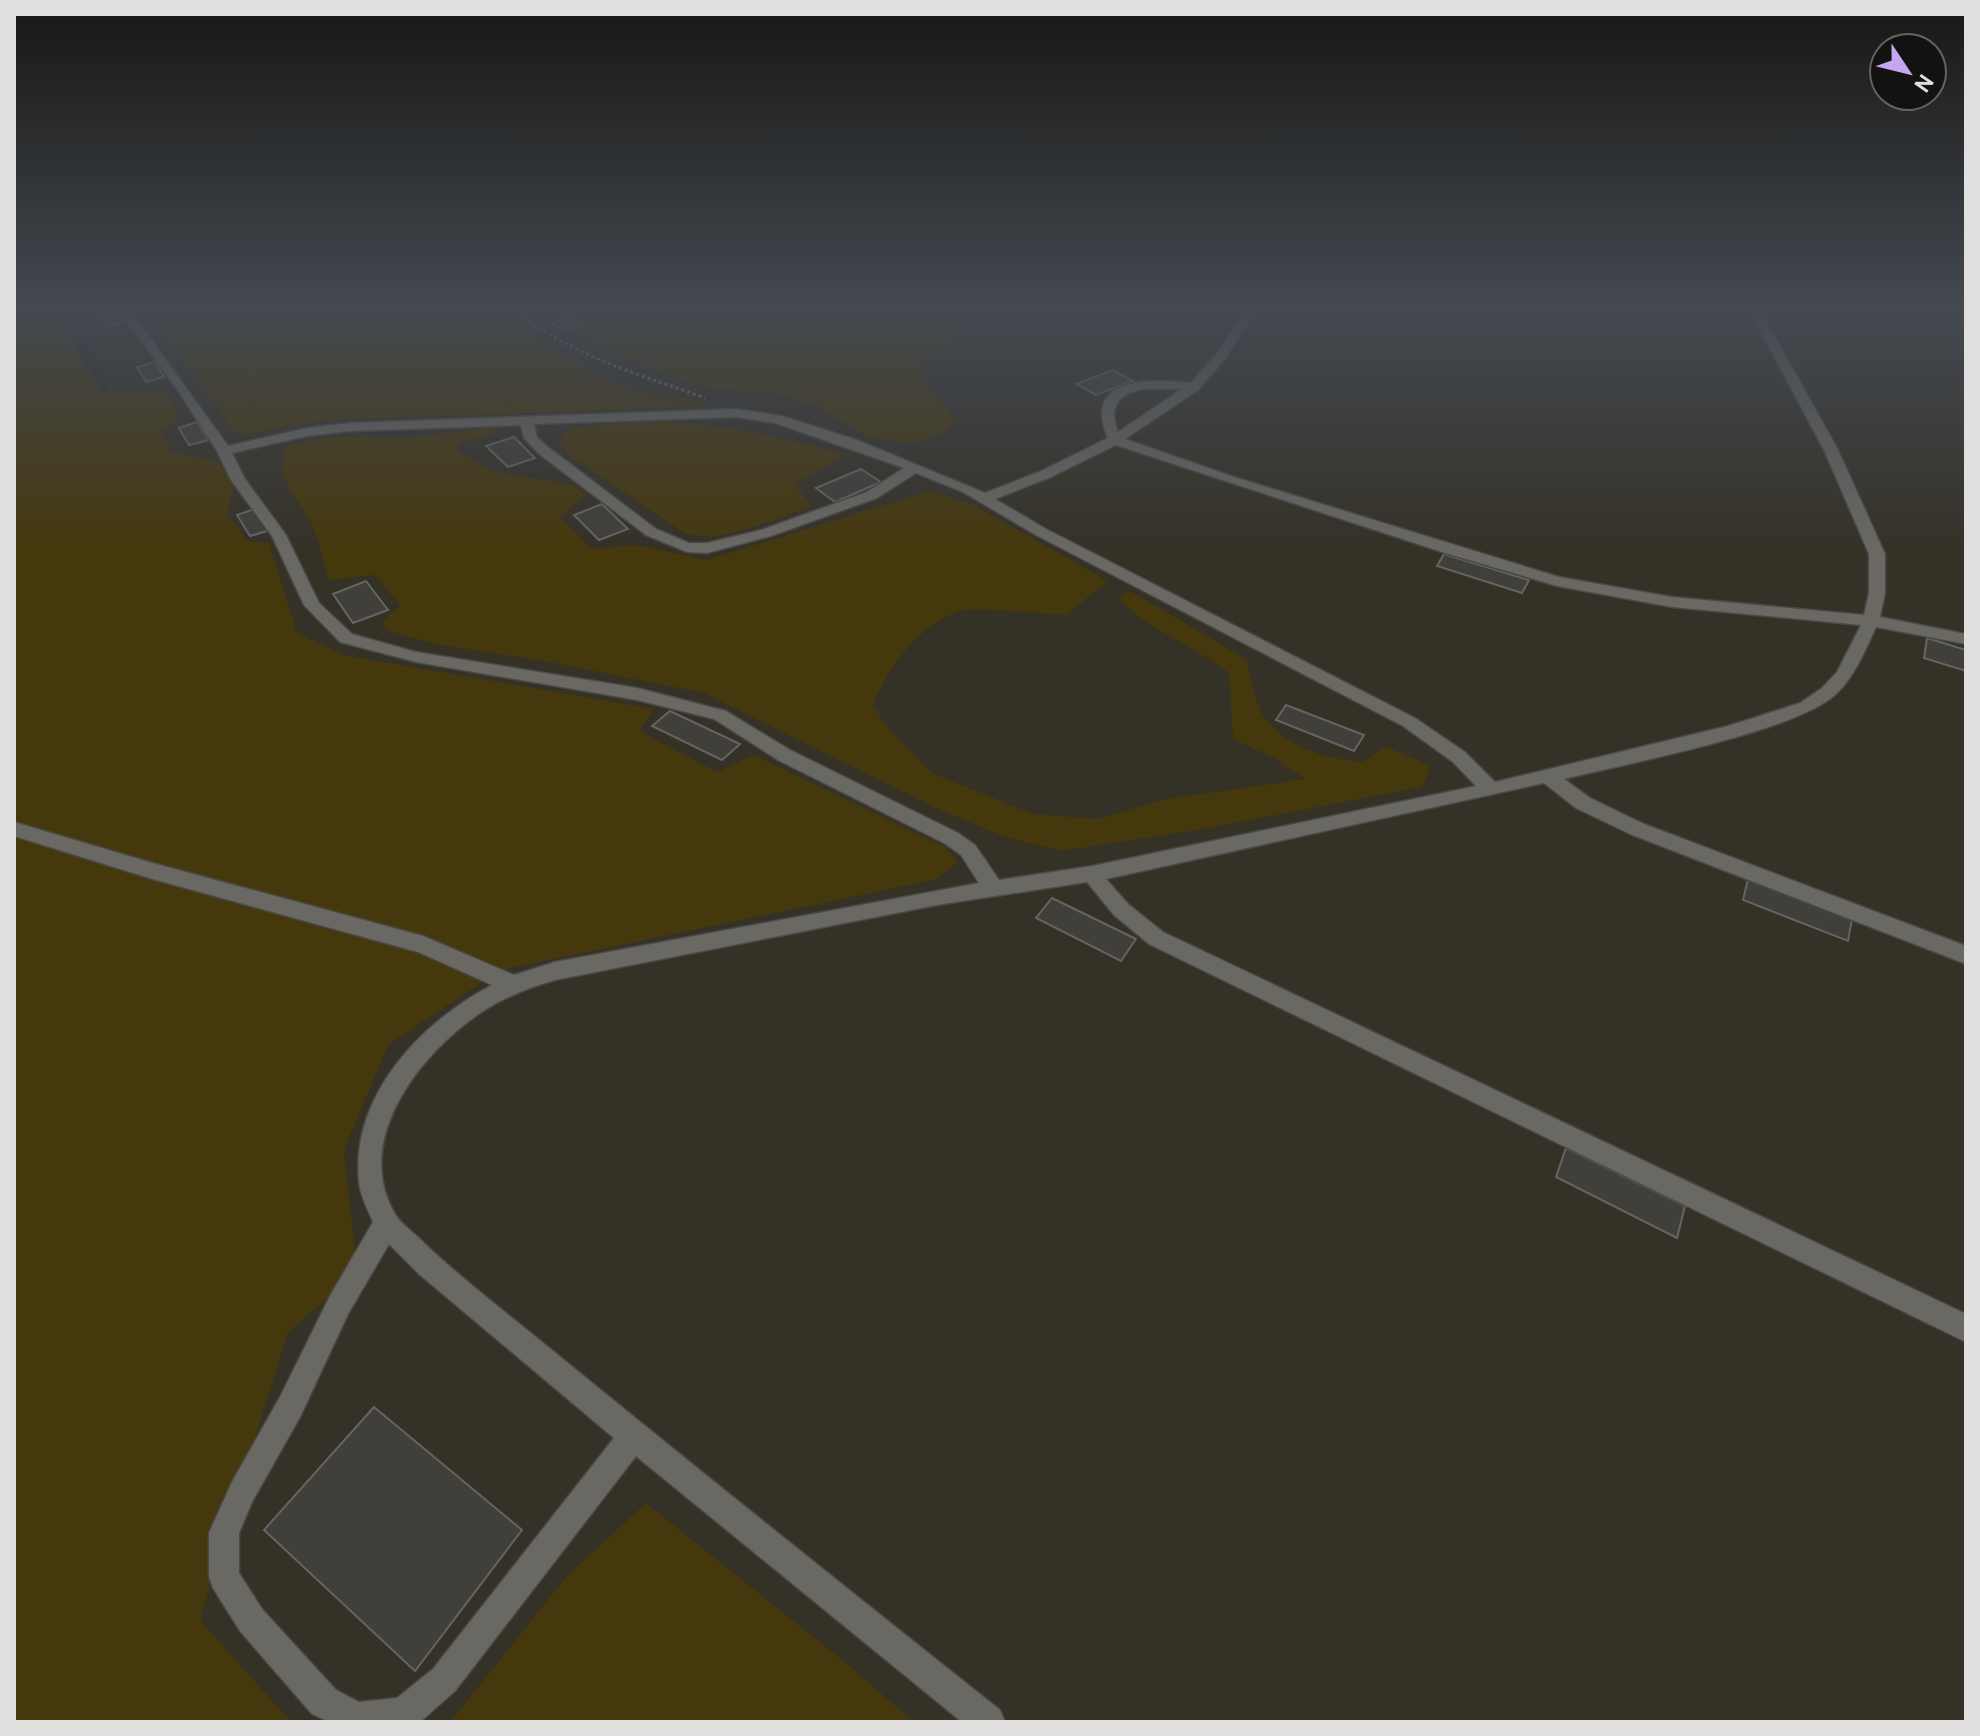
<svg xmlns="http://www.w3.org/2000/svg" width="1980" height="1736" viewBox="0 0 1980 1736" font-family="Overpass,sans-serif">
<style>
.built{fill:#343127}
.green{fill:#45380d}
.building{fill:#403f3a;stroke:#666460;stroke-width:2}
.lines{fill:none;stroke-linecap:round;stroke-linejoin:round}
.minor-casing{stroke:#494844;stroke-width:3}
.path{stroke:#73726f;stroke-width:3;stroke-dasharray:3 3;stroke-linecap:butt}
.minor{fill:#696863;fill-rule:evenodd}
</style>
<rect width="100%" height="100%" fill="#2a2925"/>
<path class="built" d="M 60,306 L 1966,306 L 1966,1722 L 130,1722 L 352,803 Z"/>
<g class="green">
<path d="M 14,306 L 52,306 L 103,393 L 149,391 L 168,394 L 177,411 L 176,420 L 161,433 L 171,452 L 218,462 L 234,485 L 227,515 L 248,541 L 269,543 L 297,633 L 344,655 L 654,709 L 639,731 L 717,772 L 754,755 L 945,847 L 958,862 L 934,880 L 501,970 L 388,1045 L 344,1150 L 357,1271 L 287,1334 L 200,1620 L 291,1722 L 14,1722 Z"/>
<path d="M 140,306 L 497,306 C 534,340 592,378 642,392 C 660,397 680,398 698,400 L 704,407 L 325,420 L 242,435 L 233,430 L 173,343 Z"/>
<path d="M 532,306 L 829,306 C 838,310 928,306 947,306 L 960,319 L 951,344 L 918,365 L 931,391 L 956,419 L 943,433 L 915,444 L 869,437 L 813,405 L 773,393 L 696,386 L 638,363 L 583,337 L 585,321 L 575,316 L 539,313 Z"/>
<path d="M 651,421 C 716,423 778,436 841,453 L 840,459 L 794,484 L 812,506 L 748,529 L 712,537 L 686,534 L 574,459 L 557,441 L 572,427 Z"/>
<path d="M 495,427 L 493,435 L 460,443 L 456,451 L 495,472 L 573,485 L 586,494 L 559,517 L 592,549 L 636,545 L 707,560 L 929,491 L 973,505 L 1108,581 L 1066,615 C 1048,614 971,607 960,611 C 917,627 890,665 873,705 L 888,728 L 932,773 L 1033,814 L 1098,819 L 1165,799 L 1305,779 L 1272,757 L 1233,739 L 1229,673 C 1197,647 1142,627 1118,597 L 1130,591 L 1246,659 C 1251,676 1254,697 1262,713 C 1282,747 1326,759 1363,762 L 1385,746 L 1431,766 L 1422,787 L 1198,830 L 1061,851 L 1005,837 L 940,810 L 704,693 L 549,662 L 435,644 L 386,630 L 382,621 L 400,606 L 375,575 L 329,580 C 323,563 320,542 312,525 C 299,498 272,478 287,446 L 334,436 L 409,438 Z"/>
<path d="M 646,1503 L 845,1662 L 914,1722 L 450,1722 L 567,1576 Z"/>
</g>
<g class="building">
<path d="M 116,309 L 126,321 L 109,326 L 99,313 Z"/>
<path d="M 567,317 L 581,324 L 565,330 L 551,324 Z"/>
<path d="M 155,362 L 164,377 L 146,382 L 137,367 Z"/>
<path d="M 1113,370 L 1133,381 L 1096,395 L 1076,384 Z"/>
<path d="M 197,422 L 208,440 L 189,445 L 179,428 Z"/>
<path d="M 514,437 L 535,458 L 508,467 L 486,446 Z"/>
<path d="M 861,469 L 881,482 L 835,502 L 816,488 Z"/>
<path d="M 602,504 L 628,529 L 599,540 L 574,515 Z"/>
<path d="M 257,508 L 271,530 L 250,536 L 237,515 Z"/>
<path d="M 1444,554 L 1529,580 L 1522,593 L 1437,566 Z"/>
<path d="M 366,581 L 388,610 L 353,623 L 333,594 Z"/>
<path d="M 1927,638 L 1966,650 L 1966,671 L 1924,658 Z"/>
<path d="M 1286,705 L 1364,735 L 1354,751 L 1276,720 Z"/>
<path d="M 670,711 L 740,744 L 722,760 L 652,726 Z"/>
<path d="M 1748,879 L 1852,919 L 1848,941 L 1743,900 Z"/>
<path d="M 1052,898 L 1136,939 L 1121,961 L 1036,918 Z"/>
<path d="M 1566,1148 L 1685,1206 L 1677,1238 L 1556,1177 Z"/>
<path d="M 374,1407 L 522,1530 L 415,1671 L 264,1530 Z"/>
</g>
<g class="lines">
<g class="minor-casing">
<path id="minor" d="M 116,306 L 127,306 L 228,446 L 307,428 L 350,423 L 736,409 L 782,416 L 857,440 L 985,493 L 1041,471 L 1108,438 C 1081,377 1150,378 1191,383 L 1216,354 L 1248,306 L 1258,306 L 1225,359 L 1198,390 L 1125,439 L 1234,477 L 1559,577 L 1672,597 L 1864,615 L 1869,593 L 1869,554 L 1824,450 L 1747,306 L 1758,306 L 1838,450 L 1885,554 L 1885,593 L 1880,617 L 1966,634 L 1966,644 L 1876,627 C 1865,651 1855,676 1836,694 C 1796,732 1624,764 1564,779 L 1590,798 L 1644,824 L 1966,946 L 1966,964 L 1630,834 L 1576,808 L 1544,783 L 1106,879 L 1128,904 L 1163,932 L 1966,1314 L 1966,1342 L 1149,944 L 1114,915 L 1087,882 L 937,905 L 555,980 C 531,987 509,995 488,1008 C 425,1047 350,1138 395,1214 C 401,1224 413,1232 421,1240 C 457,1275 498,1306 537,1338 C 690,1463 845,1587 1000,1710 L 1005,1722 L 962,1722 L 636,1456 L 455,1691 L 420,1722 L 329,1722 L 312,1714 L 240,1631 L 213,1588 L 209,1577 L 209,1533 L 232,1482 L 280,1397 L 330,1296 L 373,1222 C 368,1210 360,1195 359,1182 C 350,1096 421,1022 492,985 L 418,952 L 149,878 L 14,836 L 14,822 L 149,862 L 423,936 L 514,975 L 555,962 L 979,883 L 961,855 L 944,843 L 778,760 L 714,719 L 637,700 L 416,662 L 340,642 L 304,605 L 272,536 L 231,480 L 217,451 L 179,392 ZM 1144,389 L 1182,389 L 1118,432 C 1108,407 1118,394 1144,389 ZM 736,417 L 775,423 L 904,468 L 867,492 L 761,530 L 707,543 L 689,543 L 656,529 L 548,447 L 537,437 L 534,424 ZM 521,425 L 524,438 L 538,453 L 646,535 L 687,552 L 707,553 L 771,536 L 877,498 L 916,473 L 963,492 L 1036,535 L 1403,726 L 1453,762 L 1476,786 L 1092,866 L 999,880 L 975,845 L 958,833 L 790,750 L 726,711 L 637,688 L 416,652 L 352,634 L 319,603 L 286,535 L 245,479 L 232,453 L 307,436 L 350,431 ZM 1116,445 L 1445,553 L 1557,586 L 1672,607 L 1861,625 L 1837,672 L 1822,688 L 1800,703 L 1728,726 L 1495,782 L 1465,752 L 1415,718 L 1046,529 L 995,499 L 1051,477 ZM 389,1244 L 419,1274 L 614,1438 L 433,1669 L 397,1698 L 359,1702 L 336,1690 L 262,1609 L 239,1573 L 239,1533 L 252,1502 L 300,1417 L 348,1314 Z"/>
</g>
<path class="path" d="M 510,306 C 567,355 636,373 705,398"/>
<use href="#minor" class="minor"/>
</g>
<linearGradient id="sky" x2="0" y2="1"><stop stop-color="#171714"/><stop offset="0.56" stop-color="#444951"/><stop offset="1" stop-color="#444951" stop-opacity="0"/></linearGradient>
<rect width="1980" height="549" fill="url(#sky)"/>
<rect width="1980" height="1736" fill="none" stroke="#e1e0de" stroke-width="32"/>
<g transform="translate(1908 72) rotate(125)"><circle r="38" fill="#121210" stroke="#656462" stroke-width="2"/>
<path d="M0-6L14 30L0 20L-14 30Z" fill="#c5a7f1"/>
<text y="-12" font-size="22" font-weight="bold" text-anchor="middle" fill="#e1e0de">N</text>
</g>
</svg>
